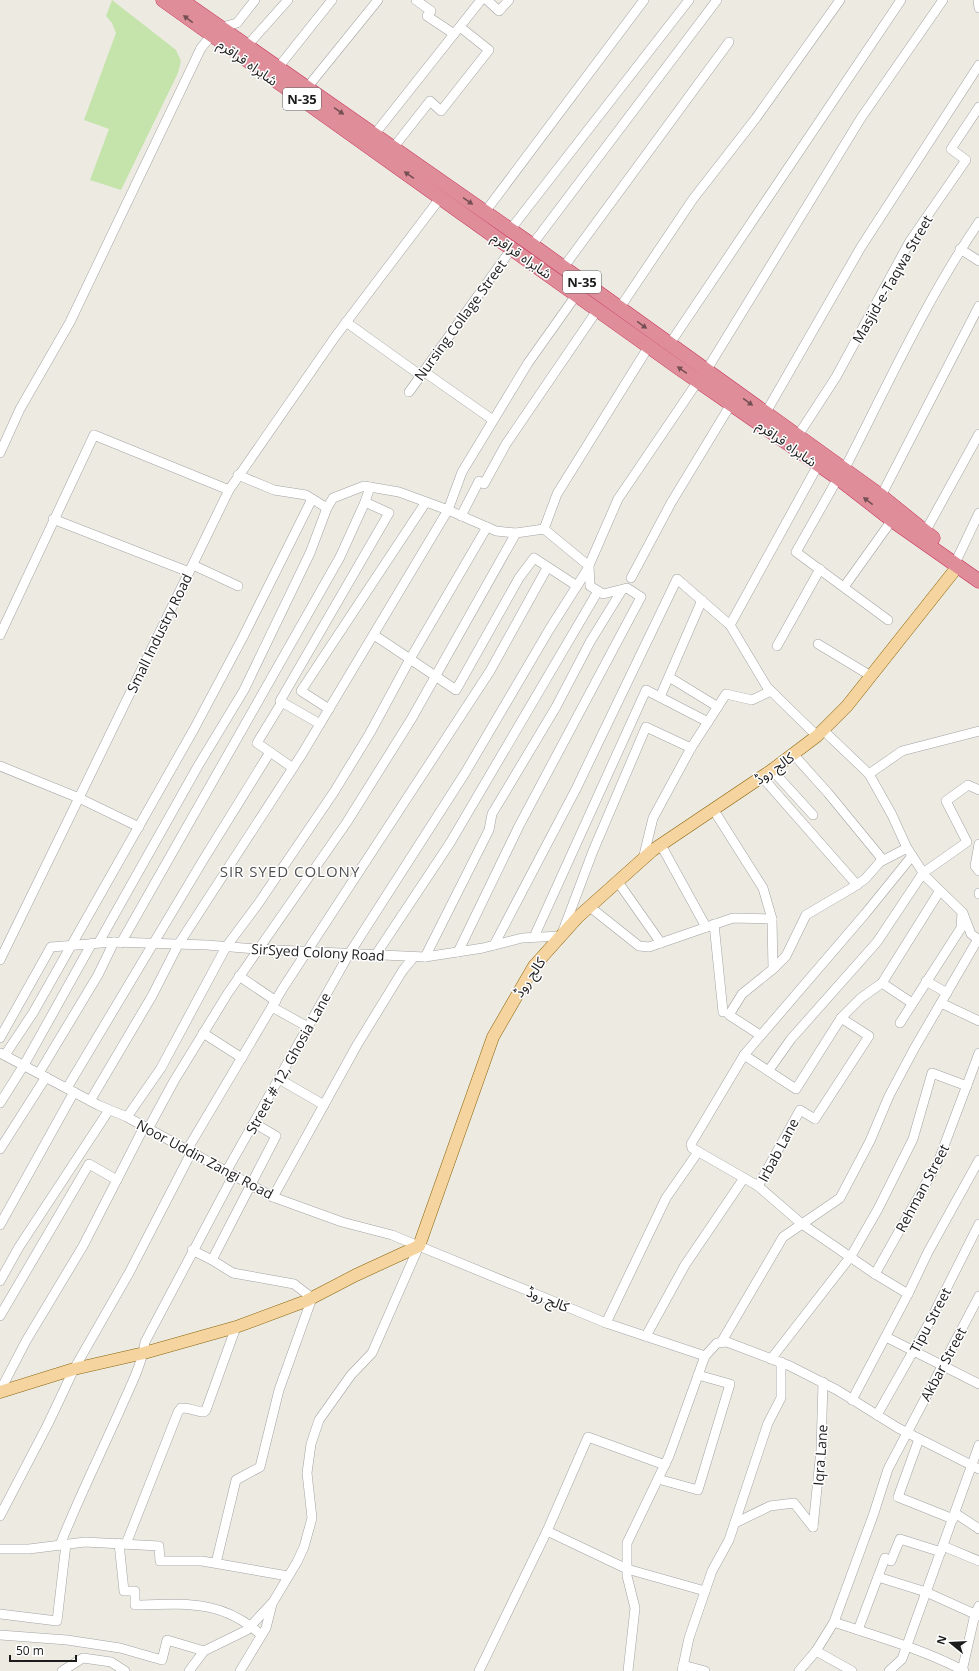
<svg xmlns="http://www.w3.org/2000/svg" width="979" height="1671" viewBox="0 0 979 1671" font-family="'Open Sans','Noto Sans Arabic',sans-serif">
<style>
.grass{fill:#c4e4ab}
.lines{fill:none;stroke-linecap:round;stroke-linejoin:round}
.minor-casing{stroke:#a3a3a3;stroke-width:10}
.major-casing{stroke:#89660a;stroke-width:13}
.highway-casing{stroke:#ca305d;stroke-width:15}
.minor{stroke:#fff;stroke-width:9}
.major{stroke:#f5d49f;stroke-width:12}
.highway{stroke:#df8e99;stroke-width:14}
.oneway{fill:#744f54}
.labels{text-anchor:middle;dominant-baseline:central;stroke-width:3;stroke-linejoin:round;paint-order:stroke}
.shield{fill:#fff;stroke:#606060;stroke-width:1}
.shield-label{font-size:13px;font-weight:bold;fill:#1c1c1c}
.street-label{font-size:14px;fill:#1c1c1c;stroke:#fff}
.neighbourhood-label{font-size:15px;letter-spacing:1px;fill:#4f4f4f;stroke:#fff}
</style>
<rect width="100%" height="100%" fill="#edeae2"/>
<path class="grass" d="M 112,0 L 176,50 L 181,61 L 178,73 L 121,190 L 90,180 L 109,129 L 84,120 L 116,33 L 112,23 L 106,16 Z"/>
<g class="lines">
<g class="minor-casing">
<g id="minor">
<path d="M 416,0 L 431,11 L 427,16 L 454,34"/>
<path d="M 487,0 L 499,11 L 509,0"/>
<path d="M 978,0 L 979,8"/>
<path d="M 219,28 L 237,23 L 255,0"/>
<path d="M 246,47 L 288,0"/>
<path d="M 277,69 L 332,0"/>
<path d="M 306,89 L 378,0"/>
<path d="M 374,135 L 481,0"/>
<path d="M 393,148 L 430,101 L 441,111 L 489,50 L 460,27"/>
<path d="M 485,212 L 644,0"/>
<path d="M 510,230 L 689,0"/>
<path d="M 532,245 L 717,0"/>
<path d="M 960,249 L 979,261"/>
<path d="M 563,268 L 729,42"/>
<path d="M 619,309 L 693,199 L 756,118 L 840,0"/>
<path d="M 346,322 L 420,375"/>
<path d="M 669,345 L 901,0"/>
<path d="M 423,371 L 493,420"/>
<path d="M 706,371 L 861,118 L 943,0"/>
<path d="M 409,392 L 512,248"/>
<path d="M 765,414 L 861,247 L 979,65"/>
<path d="M 797,437 L 836,377 L 910,241 L 966,160 L 951,149 L 979,107"/>
<path d="M 0,453 L 20,409 L 70,322 L 201,48 L 211,36"/>
<path d="M 844,470 C 886,388 927,298 979,222"/>
<path d="M 238,475 L 274,490 L 306,495 L 327,508 L 333,498 L 364,486 L 399,492 L 448,510 L 496,531 L 516,533 L 544,529 L 589,566 L 590,586 L 603,594 L 627,588 L 641,597 L 519,826 L 458,952"/>
<path d="M 838,478 L 796,552 L 888,620"/>
<path d="M 881,496 L 979,306"/>
<path d="M 461,516 L 479,481 L 484,484 L 506,444 L 598,309"/>
<path d="M 53,519 L 189,572"/>
<path d="M 544,529 L 557,494 L 649,346"/>
<path d="M 925,532 L 979,434"/>
<path d="M 958,557 L 979,513"/>
<path d="M 193,565 L 238,586"/>
<path d="M 631,578 L 671,503 L 731,404"/>
<path d="M 844,587 L 892,520"/>
<path d="M 730,625 L 818,465"/>
<path d="M 0,635 L 94,435 L 229,490"/>
<path d="M 374,635 L 410,659 L 487,527"/>
<path d="M 818,644 L 871,676"/>
<path d="M 777,646 L 820,569"/>
<path d="M 669,677 L 718,707"/>
<path d="M 660,697 L 702,600"/>
<path d="M 329,709 L 301,691 L 426,502"/>
<path d="M 320,724 L 280,701 L 389,513 L 365,502 L 370,487"/>
<path d="M 823,730 L 869,774 L 892,815 L 907,848 L 926,877 L 962,912 L 961,928 L 900,1023"/>
<path d="M 270,752 L 293,768"/>
<path d="M 793,754 L 828,793 L 883,860"/>
<path d="M 0,766 L 79,798 L 139,827"/>
<path d="M 772,770 L 813,815"/>
<path d="M 869,774 L 902,751 L 979,731"/>
<path d="M 762,777 L 857,885"/>
<path d="M 713,809 L 763,888 L 772,919"/>
<path d="M 979,844 L 975,866 L 979,871"/>
<path d="M 661,845 L 706,927"/>
<path d="M 643,859 L 653,818 L 691,748 L 726,694 L 752,700 L 771,691"/>
<path d="M 618,882 L 661,943"/>
<path d="M 979,893 L 979,894"/>
<path d="M 590,907 L 639,946 L 649,947 L 733,918 L 772,919 L 773,969 L 742,994 L 729,1015 L 760,1035"/>
<path d="M 963,913 L 971,934 L 979,940"/>
<path d="M 714,924 L 723,1012"/>
<path d="M 534,937 L 646,690 L 708,722"/>
<path d="M 99,942 L 198,766 L 244,690 L 310,553 L 327,508"/>
<path d="M 121,943 L 340,557 L 365,502"/>
<path d="M 494,945 L 576,789 L 677,579 L 730,625 L 767,687 L 817,736"/>
<path d="M 375,956 L 450,843 L 598,591"/>
<path d="M 425,957 L 489,830 L 492,814 L 556,707 L 590,642 L 622,590"/>
<path d="M 0,960 L 229,490 L 335,337 L 441,197"/>
<path d="M 773,969 L 786,956 L 806,915 L 852,888 L 865,879 L 880,862 L 907,848"/>
<path d="M 239,976 L 276,1001"/>
<path d="M 926,981 L 947,993"/>
<path d="M 882,983 L 912,1003"/>
<path d="M 941,1003 L 979,1021"/>
<path d="M 272,1007 L 308,1027"/>
<path d="M 203,1033 L 242,1058"/>
<path d="M 0,1038 L 51,947 L 114,942 L 207,945 L 256,949 L 425,957 L 483,948 L 522,938 L 561,936 L 593,851 L 646,727 L 691,748"/>
<path d="M 0,1053 L 98,1105 L 127,1117 L 273,1197 L 342,1222 L 392,1235 L 606,1323 L 705,1356"/>
<path d="M 5,1055 L 33,1013 L 194,729 L 243,637 L 312,499"/>
<path d="M 744,1055 L 796,1089 L 841,1018 L 861,998 L 882,983 L 939,892"/>
<path d="M 769,1070 L 791,1039 L 877,942 L 923,873 L 967,842 L 946,801 L 968,785 L 979,790"/>
<path d="M 39,1073 L 98,975 L 114,942"/>
<path d="M 279,1079 L 324,1105"/>
<path d="M 67,1088 L 202,862 L 270,752 L 257,743 L 282,702"/>
<path d="M 90,1101 L 152,996 L 178,945 L 302,754 L 448,510 L 462,472 L 528,363 L 577,294"/>
<path d="M 0,1103 L 24,1065 L 92,943"/>
<path d="M 127,1117 L 161,1068 L 226,947 L 258,904 L 334,792 L 370,733 L 410,659 L 456,690 L 519,578 L 534,558 L 577,586"/>
<path d="M 148,1129 L 174,1081 L 228,993 L 347,822 L 412,718 L 516,533"/>
<path d="M 0,1149 L 46,1077"/>
<path d="M 187,1150 L 283,988 L 490,671 L 547,568"/>
<path d="M 226,1172 L 349,954 L 465,773 L 549,630 L 587,570 L 618,499 L 698,381"/>
<path d="M 758,1186 L 692,1148 L 691,1144 L 744,1055 L 865,914 L 912,856"/>
<path d="M 273,1197 L 357,1045 L 403,970 L 414,957"/>
<path d="M 0,1225 L 74,1092"/>
<path d="M 192,1250 L 212,1260"/>
<path d="M 875,1274 L 938,1162 L 979,1053"/>
<path d="M 0,1281 L 19,1247 L 109,1110"/>
<path d="M 908,1294 L 928,1252 L 979,1160"/>
<path d="M 0,1316 L 89,1164 L 117,1180"/>
<path d="M 606,1323 L 666,1198 L 698,1152"/>
<path d="M 646,1336 L 685,1265 L 744,1178"/>
<path d="M 886,1337 L 979,1384"/>
<path d="M 722,1341 L 783,1237 L 802,1224 L 758,1186 L 800,1110 L 815,1119 L 869,1036 L 841,1018"/>
<path d="M 771,1359 L 851,1256 L 878,1209 L 913,1139 L 932,1073 L 967,1086"/>
<path d="M 0,1391 L 26,1341 L 83,1246 L 144,1127"/>
<path d="M 852,1400 L 908,1294 L 875,1274 L 802,1224 L 840,1198 L 870,1141 L 889,1096 L 914,1049 L 978,939"/>
<path d="M 877,1415 L 928,1325 L 979,1224"/>
<path d="M 919,1439 L 898,1497 L 953,1519"/>
<path d="M 658,1479 L 698,1490 L 730,1384 L 698,1375"/>
<path d="M 955,1513 L 979,1529"/>
<path d="M 0,1516 L 48,1424 L 74,1369 L 129,1273 L 191,1153"/>
<path d="M 735,1523 L 770,1506 L 794,1503 L 813,1527"/>
<path d="M 813,1527 L 821,1450 L 823,1382"/>
<path d="M 547,1531 L 627,1569 L 705,1591"/>
<path d="M 119,1543 L 124,1591 L 135,1591 L 135,1605 C 184,1604 222,1599 261,1635"/>
<path d="M 126,1544 L 178,1412 L 181,1408 C 189,1407 196,1412 204,1412 L 206,1410 L 236,1327"/>
<path d="M 60,1545 C 78,1499 100,1455 120,1410 C 129,1389 142,1365 145,1342 L 233,1176"/>
<path d="M 943,1546 L 979,1561"/>
<path d="M 0,1549 L 29,1549 L 85,1542 L 159,1546 L 160,1561 L 202,1561 L 288,1576"/>
<path d="M 216,1563 L 236,1480 L 260,1467 L 279,1390 L 312,1298 L 294,1284 L 233,1273 L 212,1260 L 276,1136 L 254,1123"/>
<path d="M 878,1577 L 926,1592 L 979,1616"/>
<path d="M 0,1614 L 57,1621 L 66,1544"/>
<path d="M 834,1622 C 878,1637 923,1649 964,1671"/>
<path d="M 858,1630 L 885,1558 L 891,1561 L 900,1539 L 941,1552"/>
<path d="M 0,1635 L 67,1640 L 120,1648 L 162,1660 L 167,1640 L 204,1651 L 247,1630 L 273,1602 L 297,1562 L 304,1547 L 312,1518 L 307,1473 L 311,1444 L 319,1420 L 351,1375 L 372,1353 L 419,1246"/>
<path d="M 816,1651 L 852,1671"/>
<path d="M 683,1665 L 705,1671"/>
<path d="M 62,1671 L 83,1658 L 111,1662 L 125,1671"/>
<path d="M 189,1671 L 204,1651"/>
<path d="M 240,1671 L 266,1628 L 272,1604"/>
<path d="M 479,1671 L 547,1531 L 588,1437 L 665,1465"/>
<path d="M 628,1671 L 635,1608 L 627,1576 L 627,1543 L 669,1456 L 705,1356 L 717,1343 L 727,1342 L 790,1366 L 837,1390 L 898,1428 L 979,1469"/>
<path d="M 682,1671 L 689,1638 L 712,1571 L 729,1540 L 768,1423 L 781,1398 L 781,1362"/>
<path d="M 799,1671 L 816,1651 L 834,1622 L 874,1513 L 888,1469 L 979,1296"/>
<path d="M 889,1671 L 902,1659 L 979,1445"/>
<path d="M 962,1671 L 975,1614 L 979,1606"/>
</g>
</g>
<g class="major-casing">
<path id="major" d="M 0,1392 L 74,1369 L 144,1353 L 236,1327 L 306,1301 L 356,1275 L 419,1246 L 493,1037 L 534,966 L 578,917 L 653,850 L 772,770 L 817,736 L 847,706 L 958,566"/>
</g>
<g class="highway-casing">
<g id="highway">
<path d="M 163,0 L 679,368 L 838,478 L 892,520 L 979,581"/>
<path d="M 181,0 L 532,245 L 881,496 L 933,538"/>
</g>
</g>
<use href="#minor" class="minor"/>
<use href="#major" class="major"/>
<use href="#highway" class="highway"/>
</g>
<defs><path id="oneway-solid" d="M-6-.8H1V-3.2L6.5 0L1 3.2V.8H-6Z"/></defs>
<g class="oneway">
<use href="#oneway-solid" transform="translate(188 19) rotate(-143)"/>
<use href="#oneway-solid" transform="translate(339 111) rotate(34)"/>
<use href="#oneway-solid" transform="translate(409 175) rotate(-145)"/>
<use href="#oneway-solid" transform="translate(468 201) rotate(35)"/>
<use href="#oneway-solid" transform="translate(642 325) rotate(36)"/>
<use href="#oneway-solid" transform="translate(682 370) rotate(-145)"/>
<use href="#oneway-solid" transform="translate(748 402) rotate(36)"/>
<use href="#oneway-solid" transform="translate(868 501) rotate(-142)"/>
</g>
<g class="labels">
<g class="shield">
<rect x="283" y="88" width="38" height="22" rx="3"/>
<rect x="563" y="271" width="38" height="22" rx="3"/>
</g>
<g class="shield-label">
<text x="302" y="99">N-35</text>
<text x="582" y="282">N-35</text>
</g>
<g class="street-label">
<text transform="translate(248 62) rotate(35)">شاہراہ قراقرم</text>
<text transform="translate(522 255) rotate(35)">شاہراہ قراقرم</text>
<text transform="translate(892 279) rotate(-60)">Masjid-e-Taqwa Street</text>
<text transform="translate(460 320) rotate(-54)">Nursing Collage Street</text>
<text transform="translate(787 443) rotate(35)">شاہراہ قراقرم</text>
<text transform="translate(159 633) rotate(-64)">Small Industry Road</text>
<text transform="translate(774 768) rotate(-35)">کالج روڈ</text>
<text transform="translate(318 952) rotate(3)">SirSyed Colony Road</text>
<text transform="translate(529 977) rotate(-56)">کالج روڈ</text>
<text transform="translate(288 1063) rotate(-61)">Street # 12, Ghosia Lane</text>
<text transform="translate(778 1150) rotate(-62)">Irbab Lane</text>
<text transform="translate(205 1159) rotate(28)">Noor Uddin Zangi Road</text>
<text transform="translate(922 1188) rotate(-62)">Rehman Street</text>
<text transform="translate(548 1299) rotate(22)">کالج روڈ</text>
<text transform="translate(930 1320) rotate(-62)">Tipu Street</text>
<text transform="translate(943 1364) rotate(-62)">Akbar Street</text>
<text transform="translate(820 1455) rotate(-86)">Iqra Lane</text>
</g>
<g class="neighbourhood-label">
<text x="290" y="871">SIR SYED COLONY</text>
</g>
</g>
<g transform="translate(951 1643) rotate(288)" stroke="#ffffff" stroke-width="3" paint-order="stroke">
<path d="M0-3L7 15L0 10L-7 15Z" fill="#1c1c1c"/>
<text y="-6" font-size="11" font-weight="bold" text-anchor="middle" fill="#1c1c1c">N</text>
</g>
<path d="M10 1655v6h66v-6" fill="none" stroke="#1c1c1c" stroke-width="2"/>
<text x="16" y="1655" font-size="12" fill="#1c1c1c" stroke="#ffffff" stroke-width="3" paint-order="stroke">50 m</text>
</svg>
